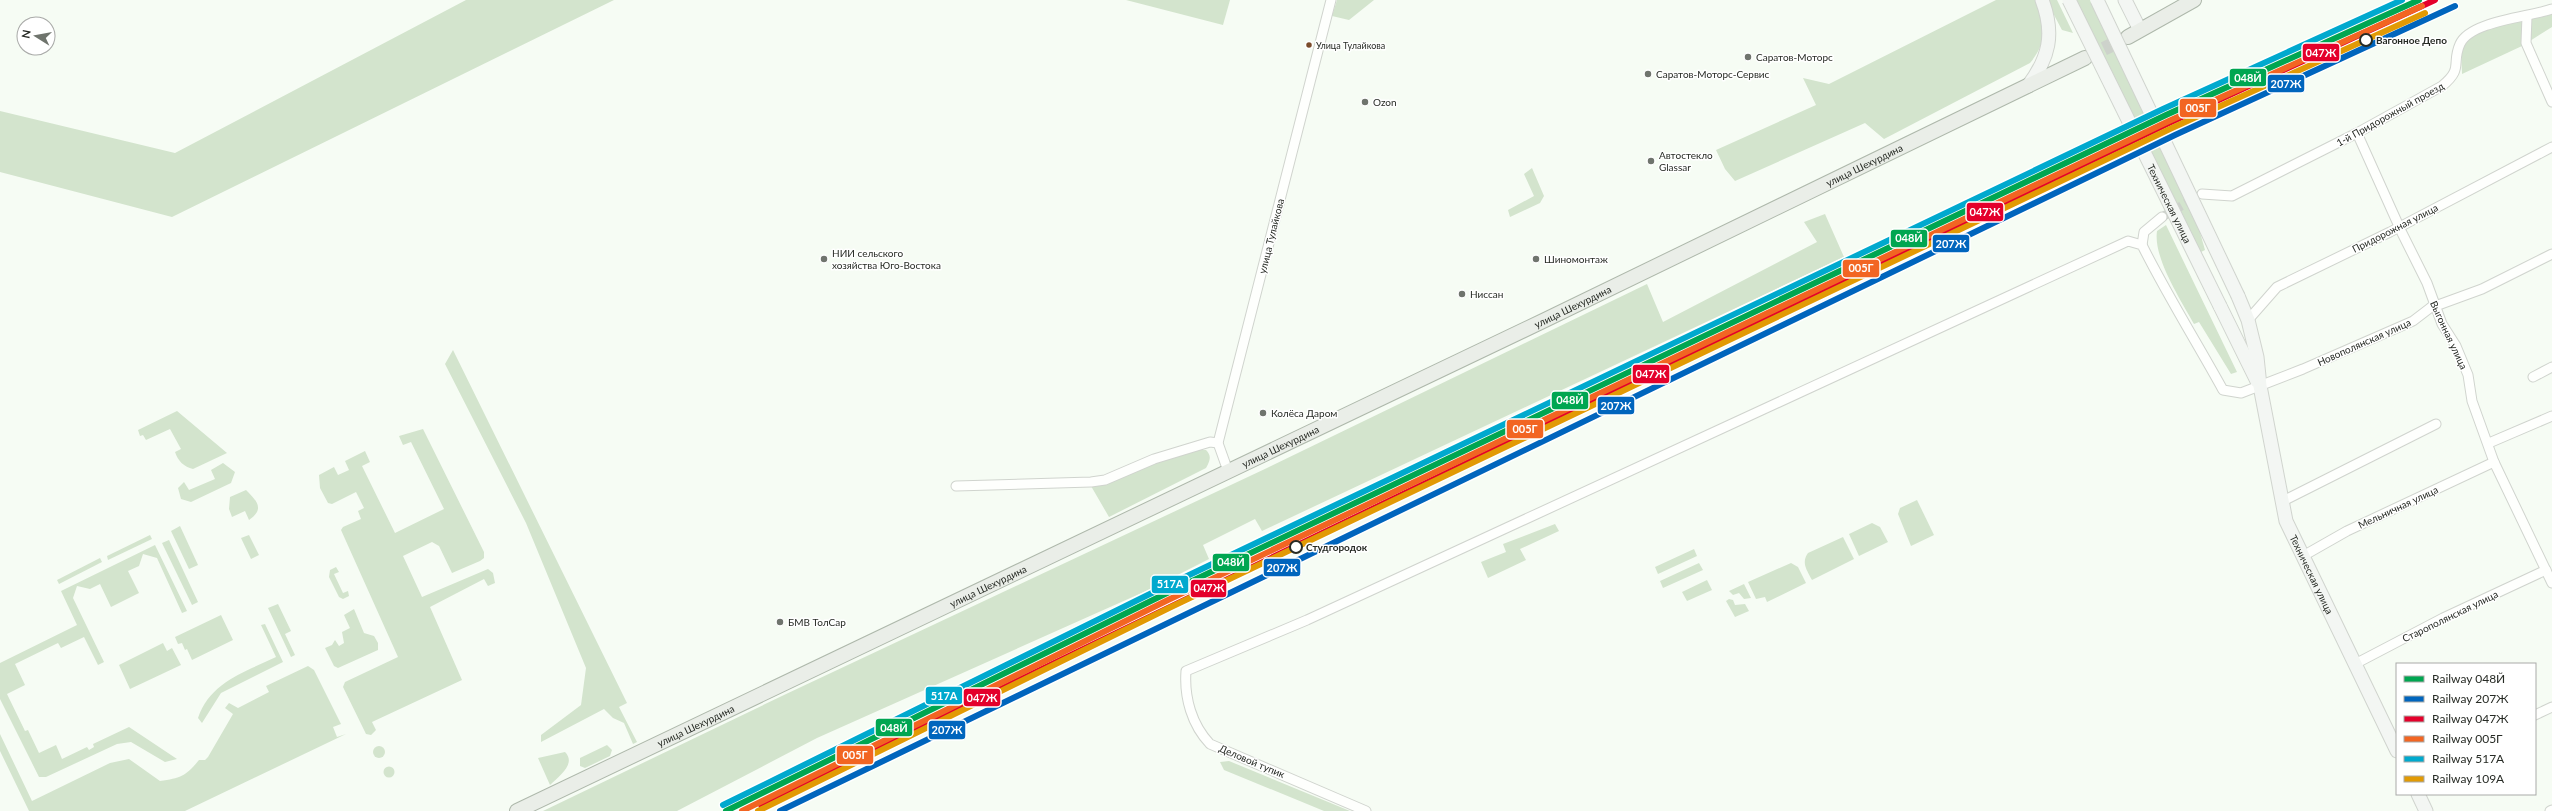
<svg xmlns="http://www.w3.org/2000/svg" width="2552" height="811" viewBox="0 0 2552 811" font-family="Lato,sans-serif">
<style>
.green{fill:#d3e4cd}
.lines{fill:none;stroke-linecap:round;stroke-linejoin:round}
.minor-tunnel{stroke:#cdd2cb;stroke-width:9;stroke-dasharray:9 4.5;stroke-linecap:butt}
.primary-tunnel{stroke:#cdd2cb;stroke-width:14;stroke-dasharray:14 7;stroke-linecap:butt}
.minor-casing{stroke:#d0d4ce;stroke-width:11}
.secondary-casing{stroke:#d0d4ce;stroke-width:15}
.primary-casing{stroke:#aeb8ab;stroke-width:16}
.minor{stroke:#fefffd;stroke-width:9}
.secondary{stroke:#f3f6f3;stroke-width:13}
.primary{stroke:#eaeee8;stroke-width:14}
.secondary-bridge-casing{stroke:#d0d4ce;stroke-width:15;stroke-linecap:butt}
.secondary-bridge{stroke:#f3f6f3;stroke-width:13}
.rail-1-casing{stroke:#fff;stroke-width:9}
.rail-2-casing{stroke:#fff;stroke-width:9}
.rail-3-casing{stroke:#fff;stroke-width:9}
.rail-4-casing{stroke:#fff;stroke-width:9}
.rail-5-casing{stroke:#fff;stroke-width:9}
.rail-6-casing{stroke:#fff;stroke-width:9}
.rail-1{stroke:#00a651;stroke-width:6}
.rail-2{stroke:#0065bd;stroke-width:6}
.rail-3{stroke:#e4002b;stroke-width:6}
.rail-4{stroke:#f26522;stroke-width:6}
.rail-5{stroke:#00a9ce;stroke-width:6}
.rail-6{stroke:#e29a04;stroke-width:6}
.stop-dot{fill:#fff;stroke:#272b25;stroke-width:2}
.bus-dot{fill:#7a4b2a;stroke:#fff;stroke-width:1.5}
.poi-dot{fill:#6f746d;stroke:#fff;stroke-width:1.5}
.labels{text-anchor:middle;dominant-baseline:central;stroke-width:3;stroke-linejoin:round;paint-order:stroke}
.bus-label{font-size:9px;fill:#272b25;stroke:#fff;text-anchor:start}
.stop-label{font-size:10px;font-weight:bold;fill:#272b25;stroke:#fff;text-anchor:start}
.poi-label{font-size:10px;fill:#272b25;stroke:#fff;text-anchor:start}
.street-label{font-size:10px;fill:#272b25;stroke:#fff}
.line-badge{stroke:#fff;stroke-width:1.5}
.badge-label{font-size:11px;text-anchor:middle;font-weight:bold;fill:#fff}
</style>
<rect width="100%" height="100%" fill="#f6fcf4"/>
<g class="green">
<path d="M 466,0 L 614,0 L 172,217 L 0,172 L 0,111 L 175,153 Z"/>
<path d="M 1126,0 L 1230,0 L 1223,25 Z"/>
<path d="M 1337,0 L 1374,0 L 1349,20 L 1332,16 Z"/>
<path d="M 1996,0 L 2037,0 C 2045,25 2048,42 2030,63 L 1884,139 L 1865,123 L 1735,181 L 1725,169 L 1716,150 L 1816,105 L 1803,78 L 1829,84 Z"/>
<path d="M 2046,0 L 2057,0 L 2073,33 L 2062,30 Z"/>
<path d="M 2076,0 L 2090,0 L 2197,222 L 2205,250 L 2201,252 L 2186,226 Z"/>
<path d="M 2552,13 L 2552,27 L 2522,46 L 2462,74 C 2462,66 2460,53 2464,46 C 2476,21 2529,22 2552,13 Z"/>
<path d="M 1532,168 L 1544,196 L 1540,203 L 1510,217 L 1508,210 L 1534,196 L 1524,174 Z"/>
<path d="M 1825,214 L 1844,257 L 1262,531 L 1255,519 L 1203,545 L 1209,559 L 1146,591 L 817,738 L 677,811 L 543,811 L 784,695 L 1267,468 L 1647,284 L 1663,322 L 1817,242 L 1804,222 Z"/>
<path d="M 2166,225 L 2237,372 L 2231,374 L 2199,322 L 2194,324 C 2181,300 2153,258 2157,231 Z"/>
<path d="M 453,350 L 627,703 L 619,707 L 637,742 L 633,744 L 624,723 L 613,718 L 604,709 L 541,742 L 541,735 L 581,705 L 586,668 L 526,523 L 445,364 Z"/>
<path d="M 177,411 L 227,453 L 193,469 C 184,467 178,461 175,452 L 181,449 L 170,429 L 146,440 L 143,435 L 140,436 L 138,430 Z"/>
<path d="M 423,429 L 484,552 L 484,558 L 480,561 L 452,573 L 439,546 L 432,542 L 403,556 L 422,597 L 488,569 L 493,573 L 495,583 L 488,586 L 484,579 L 430,607 L 462,680 L 372,722 L 376,730 L 371,735 L 366,734 L 343,687 L 345,682 L 398,657 L 341,530 L 343,527 L 361,519 L 358,511 L 364,508 L 356,492 L 332,504 L 328,503 L 320,488 L 319,475 L 334,467 L 338,475 L 349,470 L 345,461 L 365,451 L 370,462 L 362,466 L 395,533 L 444,509 L 411,442 L 403,445 L 399,436 Z"/>
<path d="M 1194,450 L 1206,450 C 1212,456 1210,461 1206,468 L 1109,517 L 1091,486 L 1104,485 L 1147,464 Z"/>
<path d="M 223,463 L 235,472 L 231,483 L 191,502 L 181,499 L 178,488 L 184,482 L 189,490 L 215,479 L 211,470 Z"/>
<path d="M 246,490 C 257,501 265,509 249,520 L 245,511 L 232,517 L 229,509 L 230,497 Z"/>
<path d="M 1917,500 L 1934,535 L 1911,546 L 1898,514 L 1900,508 Z"/>
<path d="M 1872,523 L 1880,527 L 1888,542 L 1859,556 L 1849,534 Z"/>
<path d="M 1555,524 L 1559,531 L 1520,549 L 1526,560 L 1488,578 L 1481,562 L 1506,552 L 1503,544 Z"/>
<path d="M 180,526 L 198,565 L 189,569 L 171,531 Z"/>
<path d="M 150,535 L 152,539 L 108,560 L 107,556 Z"/>
<path d="M 249,535 L 259,555 L 251,559 L 241,538 Z"/>
<path d="M 1843,537 L 1854,559 L 1812,580 C 1807,570 1801,563 1808,553 Z"/>
<path d="M 169,540 L 198,602 L 192,605 L 162,543 Z"/>
<path d="M 155,545 L 187,611 L 182,613 L 157,558 L 143,554 L 139,566 L 128,571 L 139,593 L 111,607 L 100,584 L 90,589 L 77,586 L 73,598 L 104,662 L 98,665 L 84,637 L 61,648 L 58,643 L 15,664 L 25,685 L 7,694 L 25,731 L 28,730 L 39,753 L 56,745 L 62,759 L 87,747 L 89,750 L 94,747 L 93,744 L 129,727 L 177,759 L 165,762 L 131,742 L 117,744 L 46,777 L 39,777 L 0,699 L 0,663 L 77,625 L 61,591 Z"/>
<path d="M 1694,549 L 1697,556 L 1658,574 L 1655,567 Z"/>
<path d="M 100,558 L 102,562 L 59,584 L 57,580 Z"/>
<path d="M 1699,563 L 1703,570 L 1663,588 L 1660,581 Z"/>
<path d="M 1791,563 L 1798,567 L 1806,583 L 1767,602 L 1765,597 L 1756,599 L 1748,582 Z"/>
<path d="M 336,567 L 339,572 L 334,574 L 343,593 L 348,591 L 349,596 L 343,599 L 339,597 L 329,577 L 330,570 Z"/>
<path d="M 1707,580 L 1712,590 L 1687,601 L 1682,592 Z"/>
<path d="M 1744,584 L 1751,598 L 1744,599 L 1739,593 L 1733,595 L 1729,591 Z"/>
<path d="M 1729,599 L 1733,600 L 1735,605 L 1745,604 L 1749,611 L 1735,617 L 1726,601 Z"/>
<path d="M 278,604 L 291,631 L 285,634 L 295,655 L 291,657 L 268,608 Z"/>
<path d="M 354,609 L 364,633 L 374,636 L 378,643 L 378,650 L 338,668 L 334,666 L 325,648 L 332,645 L 335,640 L 339,646 L 344,643 L 342,632 L 350,628 L 344,615 Z"/>
<path d="M 221,615 L 233,640 L 192,660 L 187,649 L 185,650 L 182,643 L 178,644 L 175,637 Z"/>
<path d="M 265,624 L 283,662 L 221,693 L 202,723 L 198,718 C 210,682 245,672 276,657 L 261,625 Z"/>
<path d="M 163,643 L 167,651 L 172,648 L 181,665 L 130,689 L 119,665 Z"/>
<path d="M 308,666 L 314,670 L 341,724 L 333,727 L 337,737 L 346,734 L 185,811 L 29,811 L 0,751 L 0,734 L 32,801 L 110,763 L 129,759 L 160,781 C 181,778 186,776 199,760 L 205,760 L 208,757 L 233,714 L 225,708 L 229,703 L 238,708 L 269,692 L 266,686 Z"/>
<path d="M 607,745 L 612,750 L 610,756 L 585,768 L 580,766 L 580,758 Z"/>
<circle cx="379" cy="752" r="6"/>
<path d="M 565,752 C 577,764 558,777 550,785 L 538,758 Z"/>
<path d="M 1229,761 L 1350,811 L 1324,811 L 1224,770 L 1220,762 Z"/>
<circle cx="389" cy="772" r="5.5"/>
</g>
<g class="lines">
<path class="minor-tunnel" d="M 2162,217 L 2197,197"/>
<path class="primary-tunnel" d="M 2085,58 L 2128,37"/>
<g class="minor-casing">
<g id="minor">
<path d="M 2527,16 L 2526,43 L 2552,102"/>
<path d="M 2357,133 L 2402,233 L 2427,283 L 2442,324 L 2456,346 L 2468,375 L 2472,401 L 2494,462 L 2552,583"/>
<path d="M 2202,194 L 2232,196 L 2357,133 L 2442,86 C 2464,68 2451,64 2460,44 C 2470,21 2530,17 2552,9"/>
<path d="M 2142,245 L 2144,232 L 2162,217"/>
<path d="M 2248,320 L 2277,287 L 2390,232 L 2552,147"/>
<path d="M 2533,377 L 2552,367"/>
<path d="M 2489,443 L 2552,416"/>
<path d="M 1228,471 L 1218,443 L 1331,0"/>
<path d="M 956,486 L 1091,482 L 1105,480 L 1154,459 L 1210,442 L 1218,443"/>
<path d="M 2281,502 L 2436,424"/>
<path d="M 2303,556 L 2347,531 L 2494,462"/>
<path d="M 2355,664 L 2443,618 L 2546,570"/>
<path d="M 2535,715 L 2552,707"/>
<path d="M 1366,811 L 1210,744 C 1192,725 1184,698 1186,671 L 1307,620 L 2128,241 L 2142,245 C 2167,295 2196,341 2223,390 L 2241,393 L 2303,369 L 2413,321 L 2430,308 L 2482,289 L 2552,254"/>
<path d="M 2550,811 L 2552,810"/>
</g>
</g>
<g class="secondary-casing">
<g id="secondary">
<path d="M 2125,0 L 2140,30"/>
<path d="M 2028,86 C 2049,58 2055,34 2042,0"/>
<path id="s1" d="M 2238,296 L 2248,320 L 2257,357 L 2260,386 L 2286,521 L 2397,751"/>
<path d="M 2220,306 L 2257,381"/>
<path d="M 2418,794 L 2426,811"/>
</g>
</g>
<g class="primary-casing">
<g id="primary">
<path d="M 2128,37 L 2194,0"/>
<path id="s2" d="M 517,811 L 1545,320 L 2085,58"/>
</g>
</g>
<use href="#minor" class="minor"/>
<use href="#secondary" class="secondary"/>
<use href="#primary" class="primary"/>
<g class="secondary-bridge-casing">
<g id="secondary-bridge">
<path id="s3" d="M 2069,0 L 2220,306"/>
<path d="M 2097,0 L 2238,296"/>
</g>
</g>
<use href="#secondary-bridge" class="secondary-bridge"/>
<g class="rail-1-casing">
<path id="rail-1" d="M 726,811 L 1165,594 L 2166,115 L 2419,0"/>
</g>
<g class="rail-2-casing">
<path id="rail-2" d="M 780,811 L 2175,135 L 2455,6"/>
</g>
<g class="rail-3-casing">
<path id="rail-3" d="M 761,805 L 2169,123 L 2435,0"/>
</g>
<g class="rail-4-casing">
<path id="rail-4" d="M 742,811 L 1168,600 L 2169,121 L 2422,6"/>
</g>
<g class="rail-5-casing">
<path id="rail-5" d="M 723,805 L 1162,588 L 2163,109 L 2402,0"/>
</g>
<g class="rail-6-casing">
<path id="rail-6" d="M 758,811 L 1171,607 L 2172,128 L 2425,13"/>
</g>
<use href="#rail-1" class="rail-1"/>
<use href="#rail-2" class="rail-2"/>
<use href="#rail-3" class="rail-3"/>
<use href="#rail-4" class="rail-4"/>
<use href="#rail-5" class="rail-5"/>
<use href="#rail-6" class="rail-6"/>
</g>
<g class="stop-dot">
<circle cx="2366" cy="40" r="6"/>
<circle cx="1296" cy="547" r="6"/>
</g>
<circle class="bus-dot" cx="1309" cy="45" r="3.5"/>
<g class="poi-dot">
<circle cx="1748" cy="57" r="4"/>
<circle cx="1648" cy="74" r="4"/>
<circle cx="1365" cy="102" r="4"/>
<circle cx="1651" cy="161" r="4"/>
<circle cx="824" cy="259" r="4"/>
<circle cx="1536" cy="259" r="4"/>
<circle cx="1462" cy="294" r="4"/>
<circle cx="1263" cy="413" r="4"/>
<circle cx="780" cy="622" r="4"/>
</g>
<g class="labels">
<g class="bus-label">
<text x="1316" y="45">Улица Тулайкова</text>
</g>
<g class="stop-label">
<text x="2376" y="40">Вагонное Депо</text>
<text x="1306" y="547">Студгородок</text>
</g>
<g class="poi-label">
<text x="1756" y="57">Саратов-Моторс</text>
<text x="1656" y="74">Саратов-Моторс-Сервис</text>
<text x="1373" y="102">Ozon</text>
<text x="1659" y="155">Автостекло<tspan x="1659" dy="12">Glassar</tspan></text>
<text x="832" y="253">НИИ сельского<tspan x="832" dy="12">хозяйства Юго-Востока</tspan></text>
<text x="1544" y="259">Шиномонтаж</text>
<text x="1470" y="294">Ниссан</text>
<text x="1271" y="413">Колёса Даром</text>
<text x="788" y="622">БМВ ТолСар</text>
</g>
<g class="street-label">
<text transform="translate(2390 114) rotate(-29)">1-й Придорожный проезд</text>
<text stroke="none"><textPath href="#s2" startOffset="1494">улица Шехурдина</textPath></text>
<text stroke="none"><textPath href="#s3" startOffset="227">Техническая улица</textPath></text>
<text transform="translate(2395 228) rotate(-27)">Придорожная улица</text>
<text transform="translate(1271 236) rotate(-76)">улица Тулайкова</text>
<text stroke="none"><textPath href="#s2" startOffset="1170">улица Шехурдина</textPath></text>
<text transform="translate(2449 335) rotate(65)">Выгонная улица</text>
<text transform="translate(2364 342) rotate(-24)">Новополянская улица</text>
<text stroke="none"><textPath href="#s2" startOffset="846">улица Шехурдина</textPath></text>
<text transform="translate(2398 507) rotate(-25)">Мельничная улица</text>
<text stroke="none"><textPath href="#s1" startOffset="290">Техническая улица</textPath></text>
<text stroke="none"><textPath href="#s2" startOffset="522">улица Шехурдина</textPath></text>
<text transform="translate(2450 616) rotate(-26)">Старополянская улица</text>
<text stroke="none"><textPath href="#s2" startOffset="198">улица Шехурдина</textPath></text>
<text transform="translate(1252 761) rotate(23)">Деловой тупик</text>
</g>
</g>
<g class="line-badge">
<rect x="2302" y="43" width="38" height="19" rx="4" fill="#e4002b"/>
<rect x="2229" y="68" width="38" height="19" rx="4" fill="#00a651"/>
<rect x="2267" y="74" width="38" height="19" rx="4" fill="#0065bd"/>
<rect x="2179" y="98" width="38" height="20" rx="4" fill="#f26522"/>
<rect x="1966" y="202" width="38" height="20" rx="4" fill="#e4002b"/>
<rect x="1890" y="229" width="38" height="19" rx="4" fill="#00a651"/>
<rect x="1932" y="234" width="38" height="19" rx="4" fill="#0065bd"/>
<rect x="1842" y="259" width="38" height="19" rx="4" fill="#f26522"/>
<rect x="1632" y="364" width="38" height="20" rx="4" fill="#e4002b"/>
<rect x="1551" y="391" width="38" height="19" rx="4" fill="#00a651"/>
<rect x="1597" y="396" width="38" height="19" rx="4" fill="#0065bd"/>
<rect x="1506" y="419" width="38" height="20" rx="4" fill="#f26522"/>
<rect x="1212" y="553" width="38" height="19" rx="4" fill="#00a651"/>
<rect x="1263" y="558" width="38" height="19" rx="4" fill="#0065bd"/>
<rect x="1151" y="575" width="38" height="19" rx="4" fill="#00a9ce"/>
<rect x="1190" y="579" width="37" height="19" rx="4" fill="#e4002b"/>
<rect x="925" y="686" width="38" height="19" rx="4" fill="#00a9ce"/>
<rect x="963" y="688" width="38" height="19" rx="4" fill="#e4002b"/>
<rect x="875" y="718" width="38" height="19" rx="4" fill="#00a651"/>
<rect x="928" y="720" width="38" height="20" rx="4" fill="#0065bd"/>
<rect x="836" y="745" width="38" height="20" rx="4" fill="#f26522"/>
</g>
<g class="badge-label">
<text x="2321" y="57">047Ж</text>
<text x="2248" y="82">048Й</text>
<text x="2286" y="88">207Ж</text>
<text x="2198" y="112">005Г</text>
<text x="1985" y="216">047Ж</text>
<text x="1909" y="242">048Й</text>
<text x="1951" y="248">207Ж</text>
<text x="1861" y="272">005Г</text>
<text x="1651" y="378">047Ж</text>
<text x="1570" y="404">048Й</text>
<text x="1616" y="410">207Ж</text>
<text x="1525" y="433">005Г</text>
<text x="1231" y="566">048Й</text>
<text x="1282" y="572">207Ж</text>
<text x="1170" y="588">517А</text>
<text x="1209" y="592">047Ж</text>
<text x="944" y="700">517А</text>
<text x="982" y="702">047Ж</text>
<text x="894" y="732">048Й</text>
<text x="947" y="734">207Ж</text>
<text x="855" y="759">005Г</text>
</g>
<rect x="2396" y="663" width="140" height="132" fill="#ffffff" stroke="#a9aaa8"/>
<rect x="2404" y="676" width="20" height="6" fill="#00a651" stroke="#a9aaa8"/>
<text x="2432" y="683" font-size="12" fill="#272b25">Railway 048Й</text>
<rect x="2404" y="696" width="20" height="6" fill="#0065bd" stroke="#a9aaa8"/>
<text x="2432" y="703" font-size="12" fill="#272b25">Railway 207Ж</text>
<rect x="2404" y="716" width="20" height="6" fill="#e4002b" stroke="#a9aaa8"/>
<text x="2432" y="723" font-size="12" fill="#272b25">Railway 047Ж</text>
<rect x="2404" y="736" width="20" height="6" fill="#f26522" stroke="#a9aaa8"/>
<text x="2432" y="743" font-size="12" fill="#272b25">Railway 005Г</text>
<rect x="2404" y="756" width="20" height="6" fill="#00a9ce" stroke="#a9aaa8"/>
<text x="2432" y="763" font-size="12" fill="#272b25">Railway 517А</text>
<rect x="2404" y="776" width="20" height="6" fill="#e29a04" stroke="#a9aaa8"/>
<text x="2432" y="783" font-size="12" fill="#272b25">Railway 109А</text>
<g transform="translate(36 36) rotate(281)"><circle r="19" fill="#ffffff" stroke="#a9aaa8"/>
<path d="M0-3L7 15L0 10L-7 15Z" fill="#6f746d"/>
<text y="-6" font-size="11" font-weight="bold" text-anchor="middle" fill="#272b25">N</text>
</g>
</svg>
